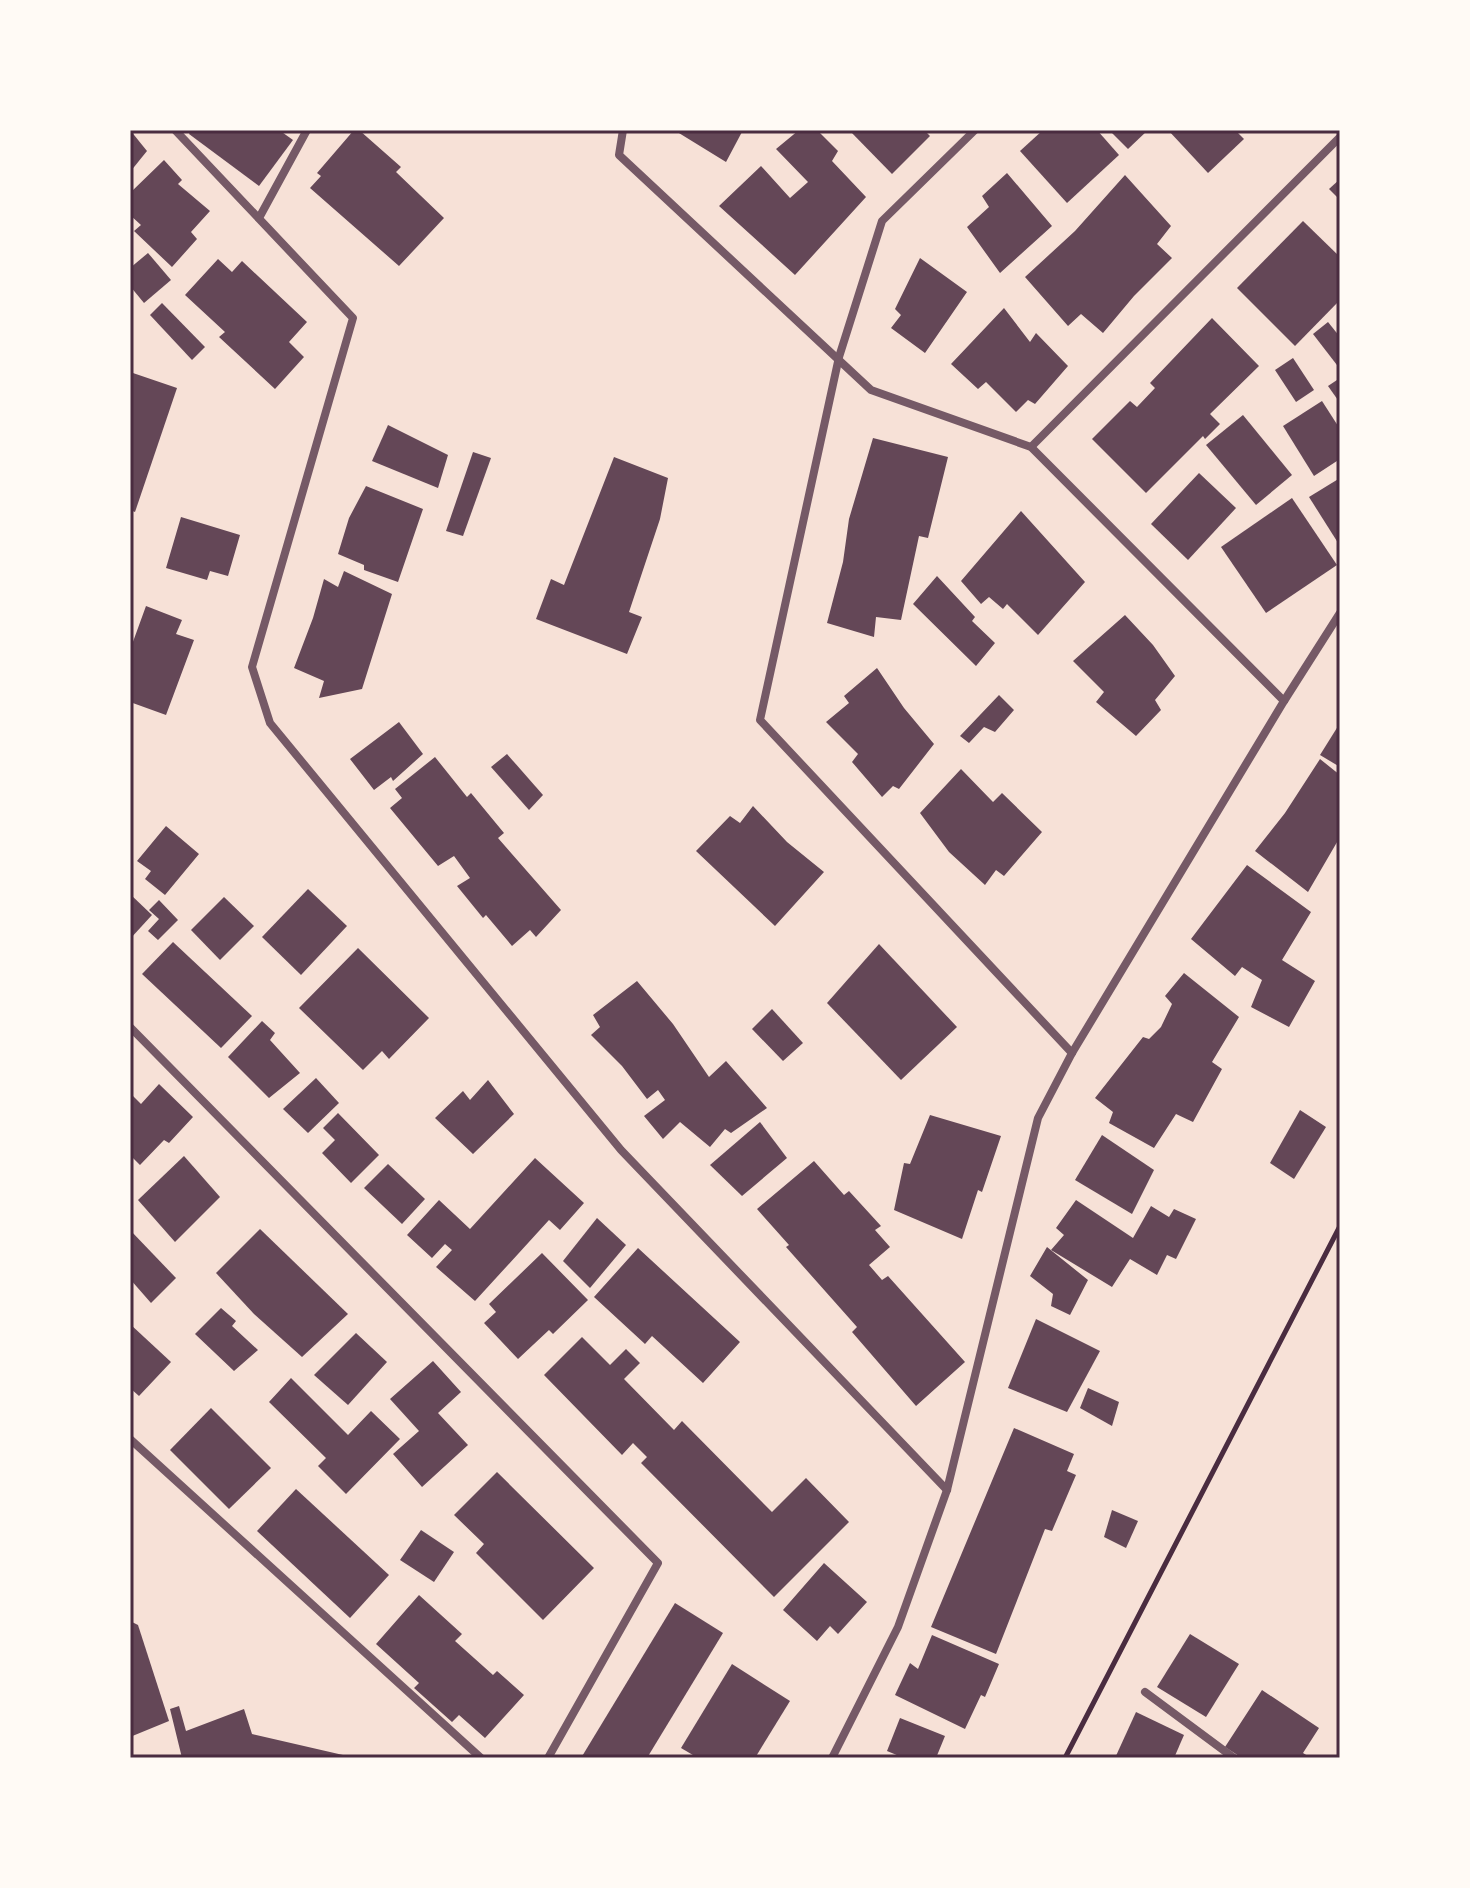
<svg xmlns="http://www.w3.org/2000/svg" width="1470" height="1888" viewBox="0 0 1470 1888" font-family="'Alegreya Sans',sans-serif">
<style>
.building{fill:#644757}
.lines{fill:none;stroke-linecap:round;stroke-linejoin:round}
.path{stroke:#4a2c40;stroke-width:5}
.minor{stroke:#755966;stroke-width:8}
.neatline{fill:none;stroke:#4a2c40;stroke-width:3}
</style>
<rect width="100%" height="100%" fill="#f7e1d7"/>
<g class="building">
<path d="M 130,130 L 147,151 L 130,172 Z"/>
<path d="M 191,130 L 279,130 L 293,140 L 259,186 L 189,134 Z"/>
<path d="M 354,130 L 359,130 L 401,167 L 396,172 L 444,218 L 399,266 L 310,188 L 321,176 L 317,173 Z"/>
<path d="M 674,130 L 743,130 L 726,162 Z"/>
<path d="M 799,130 L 817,130 L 838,151 L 832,161 L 866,197 L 795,275 L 719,206 L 761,166 L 790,198 L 808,182 L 776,149 Z"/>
<path d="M 849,130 L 924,130 L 930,136 L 892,174 Z"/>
<path d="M 1043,130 L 1097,130 L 1119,155 L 1067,203 L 1020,151 Z"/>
<path d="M 1109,130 L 1148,130 L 1128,149 Z"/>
<path d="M 1168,130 L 1235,130 L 1244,139 L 1208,173 Z"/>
<path d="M 164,160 L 182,180 L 178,184 L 210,211 L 191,232 L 197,239 L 172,267 L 134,231 L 141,225 L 130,215 L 130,193 Z"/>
<path d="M 1007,173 L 1052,226 L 1000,273 L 967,227 L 989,207 L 982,196 Z"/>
<path d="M 1125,175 L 1171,226 L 1157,244 L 1172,258 L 1134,296 L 1103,333 L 1081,314 L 1068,326 L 1025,277 L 1075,231 Z"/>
<path d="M 1340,179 L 1340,200 L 1329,189 Z"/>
<path d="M 1303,221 L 1340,257 L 1340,300 L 1295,346 L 1237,288 Z"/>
<path d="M 148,253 L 171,280 L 144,303 L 130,286 L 130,268 Z"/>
<path d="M 920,258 L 967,292 L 925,353 L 891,328 L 901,315 L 895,309 Z"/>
<path d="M 218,259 L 232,272 L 242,261 L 307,322 L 289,342 L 304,357 L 275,389 L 219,337 L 225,332 L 185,295 Z"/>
<path d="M 162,303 L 205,347 L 192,360 L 150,315 Z"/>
<path d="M 1004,308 L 1030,342 L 1036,333 L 1068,366 L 1035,404 L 1028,400 L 1016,412 L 986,382 L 978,389 L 951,364 Z"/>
<path d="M 1212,318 L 1259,366 L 1210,414 L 1220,424 L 1205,439 L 1203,436 L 1146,493 L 1092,439 L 1130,401 L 1137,407 L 1155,388 L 1150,383 Z"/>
<path d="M 1328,322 L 1340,337 L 1340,369 L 1313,334 Z"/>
<path d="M 1293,358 L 1314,390 L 1296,402 L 1275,370 Z"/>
<path d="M 130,372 L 177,388 L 135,512 L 130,510 Z"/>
<path d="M 1340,378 L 1340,403 L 1328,386 Z"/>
<path d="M 1322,401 L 1340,429 L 1340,459 L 1314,476 L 1283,426 Z"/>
<path d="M 1243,415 L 1292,475 L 1256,505 L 1206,445 Z"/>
<path d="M 388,425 L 448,455 L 438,488 L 372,461 Z"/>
<path d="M 873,438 L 948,457 L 928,538 L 919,536 L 901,620 L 876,617 L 874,637 L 827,623 L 843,562 L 849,519 Z"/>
<path d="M 473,452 L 491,458 L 463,536 L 446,531 Z"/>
<path d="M 614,457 L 668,478 L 660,519 L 629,612 L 642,617 L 627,654 L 536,619 L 551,579 L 564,585 Z"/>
<path d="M 1199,473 L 1236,508 L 1188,560 L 1151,524 Z"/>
<path d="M 1340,478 L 1340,546 L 1309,497 Z"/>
<path d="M 366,486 L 423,509 L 398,582 L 364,570 L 364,565 L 338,554 L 349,518 Z"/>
<path d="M 1292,498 L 1337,565 L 1266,613 L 1221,547 Z"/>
<path d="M 1021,511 L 1085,582 L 1038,635 L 1007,604 L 1003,609 L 989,597 L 981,604 L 961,581 Z"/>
<path d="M 181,517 L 240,535 L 228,576 L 210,571 L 207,580 L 166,568 Z"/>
<path d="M 344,571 L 392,594 L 362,689 L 319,698 L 324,681 L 294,668 L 313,618 L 324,579 L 338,587 Z"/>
<path d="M 937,576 L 975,617 L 972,621 L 995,643 L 976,666 L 913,604 Z"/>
<path d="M 146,606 L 182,620 L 176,634 L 194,640 L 166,715 L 130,702 L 130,650 Z"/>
<path d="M 1125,615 L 1153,645 L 1175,676 L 1155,700 L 1161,710 L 1136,736 L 1096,702 L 1104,692 L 1073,661 Z"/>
<path d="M 877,668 L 904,708 L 934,744 L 899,789 L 893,786 L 882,797 L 852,762 L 858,754 L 826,722 L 849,703 L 844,696 Z"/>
<path d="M 999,695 L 1014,710 L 995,732 L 984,727 L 969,743 L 960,736 Z"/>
<path d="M 399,722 L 423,754 L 393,781 L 391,777 L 374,790 L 350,759 Z"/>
<path d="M 1340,723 L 1340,767 L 1320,755 Z"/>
<path d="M 507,754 L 543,795 L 529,810 L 491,767 Z"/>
<path d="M 435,757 L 467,797 L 471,793 L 504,833 L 498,838 L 561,910 L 536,937 L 530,930 L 512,946 L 486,915 L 483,918 L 457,886 L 470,878 L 454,856 L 438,866 L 390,808 L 402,798 L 395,789 Z"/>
<path d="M 1320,759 L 1340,775 L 1340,837 L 1308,892 L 1255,851 L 1285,813 Z"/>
<path d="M 961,769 L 993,802 L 1002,793 L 1042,832 L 1004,876 L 996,870 L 985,885 L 949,852 L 920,813 Z"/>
<path d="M 753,806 L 787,842 L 824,872 L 775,926 L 696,851 L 730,816 L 740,823 Z"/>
<path d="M 166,826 L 199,854 L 165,895 L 145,879 L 151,871 L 137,861 Z"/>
<path d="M 1247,865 L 1311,912 L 1282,960 L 1315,981 L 1289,1027 L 1251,1007 L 1262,980 L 1242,967 L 1235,976 L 1191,939 Z"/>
<path d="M 308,889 L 347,926 L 301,975 L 262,937 Z"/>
<path d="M 130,894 L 152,915 L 130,939 Z"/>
<path d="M 224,897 L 254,926 L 220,960 L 191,930 Z"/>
<path d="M 159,900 L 178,920 L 158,940 L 148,931 L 159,919 L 149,910 Z"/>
<path d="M 173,942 L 252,1016 L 221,1048 L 142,974 Z"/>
<path d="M 879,944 L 957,1027 L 901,1080 L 827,1003 Z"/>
<path d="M 358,948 L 429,1018 L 389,1059 L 382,1051 L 363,1070 L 299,1008 Z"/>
<path d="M 1184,973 L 1239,1017 L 1212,1062 L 1222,1069 L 1193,1122 L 1176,1114 L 1154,1148 L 1109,1123 L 1113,1112 L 1095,1098 L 1143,1037 L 1149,1039 L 1161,1027 L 1172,1004 L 1165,996 Z"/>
<path d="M 637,981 L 673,1024 L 709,1077 L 726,1061 L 767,1108 L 731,1133 L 725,1129 L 710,1147 L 680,1122 L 663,1139 L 644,1116 L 665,1100 L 658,1090 L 647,1099 L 622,1066 L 591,1035 L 600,1027 L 593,1015 Z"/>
<path d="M 772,1009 L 803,1043 L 783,1061 L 752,1029 Z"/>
<path d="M 262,1021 L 275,1033 L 270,1040 L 300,1073 L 269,1098 L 228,1057 Z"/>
<path d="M 316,1078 L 339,1103 L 308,1133 L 283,1109 Z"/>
<path d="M 488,1080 L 514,1114 L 473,1154 L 435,1118 L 463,1091 L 470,1100 Z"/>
<path d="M 159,1084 L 193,1117 L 169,1143 L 164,1140 L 140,1165 L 130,1155 L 130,1100 L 133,1096 L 141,1104 Z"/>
<path d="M 1300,1110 L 1326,1127 L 1294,1179 L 1270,1163 Z"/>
<path d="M 338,1113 L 379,1155 L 351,1183 L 322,1153 L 335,1140 L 323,1128 Z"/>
<path d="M 930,1115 L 1001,1136 L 982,1192 L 978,1190 L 962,1239 L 894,1210 L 904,1163 L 910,1164 Z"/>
<path d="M 760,1122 L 787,1158 L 742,1196 L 710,1165 Z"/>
<path d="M 1102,1135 L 1154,1170 L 1132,1214 L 1075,1180 Z"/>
<path d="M 184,1156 L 220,1197 L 175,1242 L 138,1200 Z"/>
<path d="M 535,1158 L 584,1203 L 560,1230 L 549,1220 L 475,1301 L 436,1267 L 452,1250 L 445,1244 L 432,1258 L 407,1235 L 439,1200 L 470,1229 Z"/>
<path d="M 814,1161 L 844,1195 L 849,1191 L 881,1226 L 875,1230 L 890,1247 L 869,1265 L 882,1280 L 888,1276 L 965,1362 L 916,1406 L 852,1332 L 857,1327 L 786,1247 L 789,1245 L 757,1209 Z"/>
<path d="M 388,1164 L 425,1199 L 402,1224 L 364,1188 Z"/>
<path d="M 1076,1200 L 1133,1238 L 1151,1206 L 1169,1217 L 1174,1209 L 1196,1219 L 1176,1259 L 1167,1255 L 1157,1275 L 1130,1259 L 1112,1287 L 1051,1250 L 1064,1235 L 1056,1228 Z"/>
<path d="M 597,1218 L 626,1245 L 590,1288 L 563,1261 Z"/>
<path d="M 260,1229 L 348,1314 L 302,1357 L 254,1314 L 216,1273 Z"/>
<path d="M 130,1230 L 176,1278 L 151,1303 L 130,1279 Z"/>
<path d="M 1047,1247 L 1088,1280 L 1070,1315 L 1051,1306 L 1053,1294 L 1030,1276 Z"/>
<path d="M 638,1248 L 740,1342 L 703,1383 L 652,1336 L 645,1344 L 594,1297 Z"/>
<path d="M 542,1253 L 588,1300 L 553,1334 L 549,1330 L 518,1359 L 484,1323 L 496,1312 L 489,1304 Z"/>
<path d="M 221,1308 L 236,1321 L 232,1326 L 258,1350 L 234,1371 L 195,1334 Z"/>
<path d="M 1036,1319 L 1100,1351 L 1067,1412 L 1008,1388 Z"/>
<path d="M 130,1324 L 171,1362 L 139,1396 L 130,1388 Z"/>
<path d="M 356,1333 L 387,1362 L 348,1405 L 314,1375 Z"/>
<path d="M 582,1337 L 610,1365 L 626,1349 L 640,1363 L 624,1379 L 674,1430 L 682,1421 L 772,1512 L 806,1478 L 849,1522 L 774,1597 L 641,1463 L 647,1457 L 633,1443 L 622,1455 L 544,1375 Z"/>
<path d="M 433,1361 L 461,1392 L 438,1413 L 468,1445 L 422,1487 L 393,1454 L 419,1431 L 390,1399 Z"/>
<path d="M 291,1378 L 348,1435 L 371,1411 L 400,1439 L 346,1494 L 318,1466 L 326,1458 L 269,1402 Z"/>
<path d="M 1088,1388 L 1119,1402 L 1112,1426 L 1080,1408 Z"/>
<path d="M 211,1408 L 271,1468 L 229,1509 L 170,1450 Z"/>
<path d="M 1014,1428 L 1074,1454 L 1067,1471 L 1076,1475 L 1052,1531 L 1045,1529 L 996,1654 L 931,1627 Z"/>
<path d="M 497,1472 L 594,1568 L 543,1620 L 476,1553 L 484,1544 L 454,1515 Z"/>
<path d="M 296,1489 L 389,1575 L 350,1618 L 257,1531 Z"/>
<path d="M 1112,1510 L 1138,1521 L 1126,1548 L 1104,1537 Z"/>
<path d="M 421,1530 L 454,1552 L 434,1582 L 400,1560 Z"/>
<path d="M 824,1563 L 867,1602 L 838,1634 L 830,1626 L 817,1641 L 783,1610 Z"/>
<path d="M 419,1595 L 462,1634 L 455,1641 L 493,1675 L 497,1671 L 524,1695 L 485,1738 L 459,1715 L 452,1722 L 414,1688 L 419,1683 L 376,1644 Z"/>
<path d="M 675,1603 L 723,1633 L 647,1758 L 581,1758 Z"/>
<path d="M 130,1621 L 138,1625 L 169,1721 L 130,1737 Z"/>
<path d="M 1190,1634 L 1239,1664 L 1206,1717 L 1157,1687 Z"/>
<path d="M 932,1635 L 999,1664 L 985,1697 L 981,1695 L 965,1729 L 895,1695 L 910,1663 L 918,1669 Z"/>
<path d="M 732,1664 L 790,1701 L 755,1758 L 698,1758 L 681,1748 Z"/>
<path d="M 1262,1690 L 1319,1728 L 1303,1753 L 1311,1758 L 1242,1758 L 1225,1747 Z"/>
<path d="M 179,1706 L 186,1731 L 244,1709 L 252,1734 L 356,1758 L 182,1758 L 170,1709 Z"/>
<path d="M 1136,1712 L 1184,1735 L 1174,1758 L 1115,1758 Z"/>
<path d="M 900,1718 L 945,1736 L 936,1758 L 904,1758 L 887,1751 Z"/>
</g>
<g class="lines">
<path class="path" d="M 1065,1758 L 1340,1226"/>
<g class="minor">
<path d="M 175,130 L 353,318 L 252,667 L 270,723 L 621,1150 L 947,1490"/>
<path d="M 623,130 L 619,155 L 871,390 L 1031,447 L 1284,701"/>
<path d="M 975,130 L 882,221 L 839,357 L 760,720 L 1072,1053"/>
<path d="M 259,218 L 307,130"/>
<path d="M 1031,447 L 1340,137"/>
<path d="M 130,1027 L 658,1563 L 548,1758"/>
<path d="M 130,1439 L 481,1758"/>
<path d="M 1145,1692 L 1234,1758"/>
<path d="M 832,1758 L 898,1627 L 947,1490 L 1038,1118 L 1072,1053 L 1284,701 L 1340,613"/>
</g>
</g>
<rect width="1470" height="1888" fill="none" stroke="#fffaf5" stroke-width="264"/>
<rect x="132" y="132" width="1206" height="1624" class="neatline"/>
</svg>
